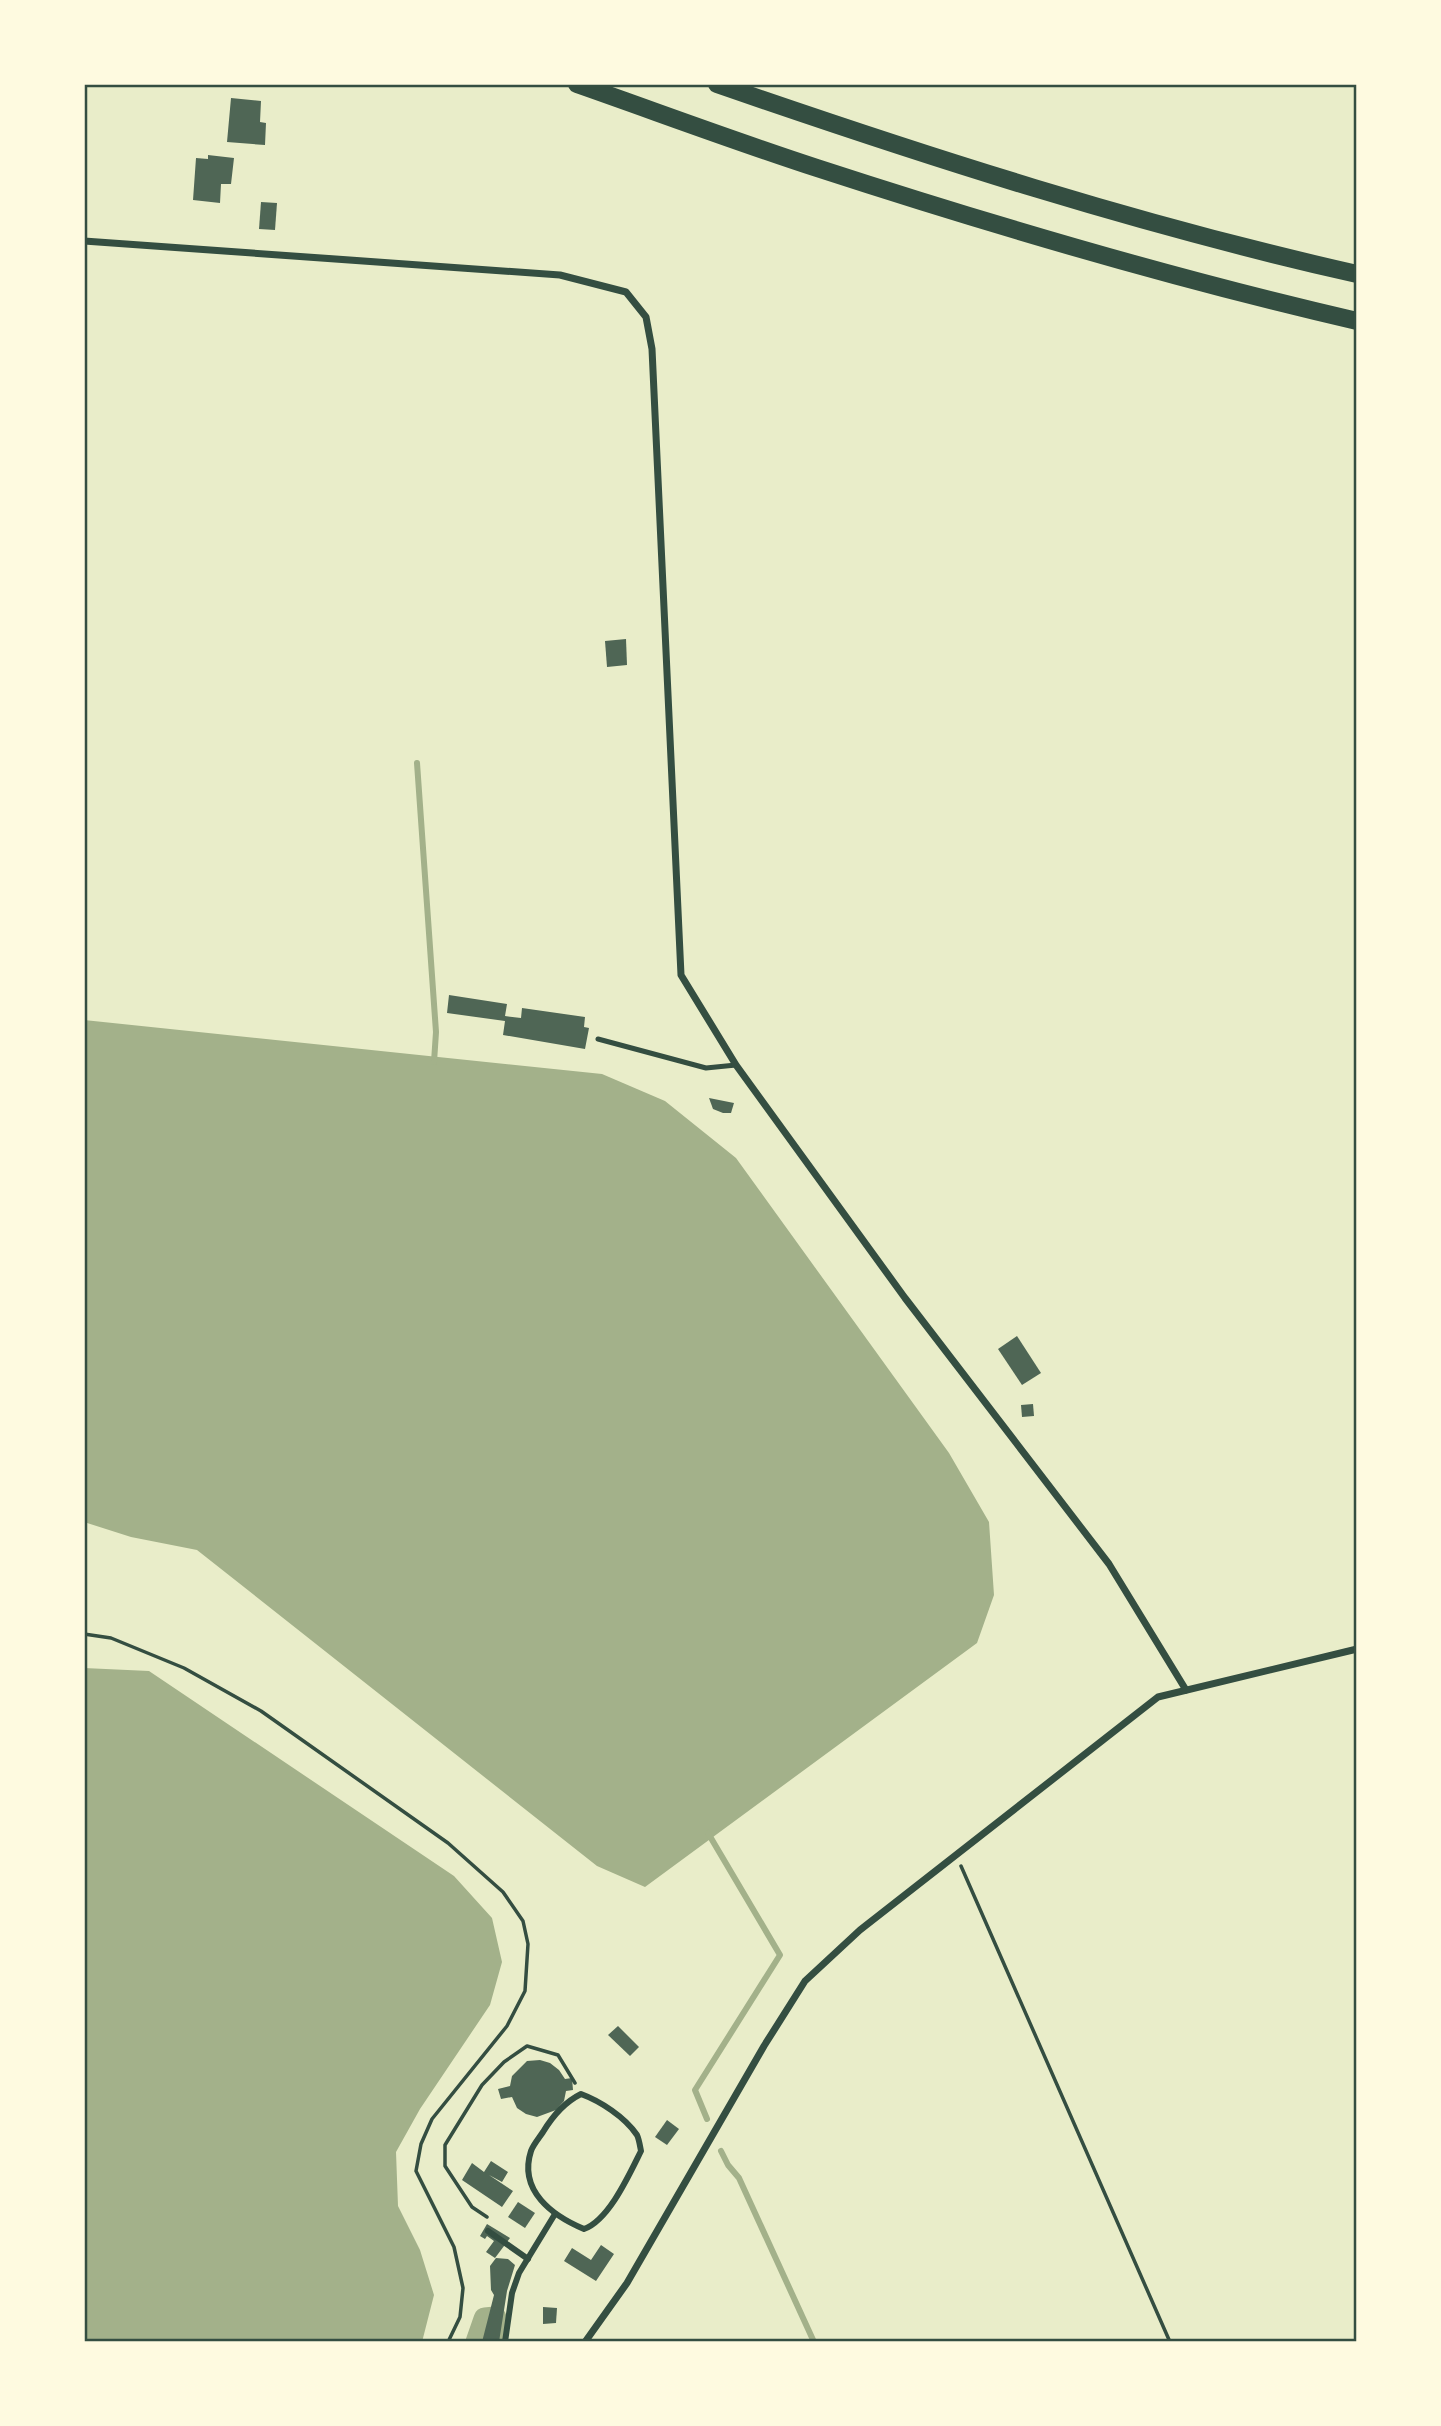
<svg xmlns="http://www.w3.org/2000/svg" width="1441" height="2426" viewBox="0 0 1441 2426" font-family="'PT Sans Narrow',sans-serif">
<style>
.water{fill:#a3b18a}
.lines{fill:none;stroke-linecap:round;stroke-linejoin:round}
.stream{stroke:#a3b18a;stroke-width:6}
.canal{stroke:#a3b18a;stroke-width:23}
.building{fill:#4f6655}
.path{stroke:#344e41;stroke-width:3.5}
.service{stroke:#344e41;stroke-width:5}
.pedestrian{stroke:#344e41;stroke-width:6}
.minor{stroke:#344e41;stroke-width:7}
.motorway{stroke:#344e41;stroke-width:18}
.neatline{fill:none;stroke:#344e41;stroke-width:2.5}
</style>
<rect width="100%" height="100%" fill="#e9edc9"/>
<g class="water">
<path d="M 84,1020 L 602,1074 L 665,1101 L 736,1158 L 949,1453 L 989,1522 L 994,1595 L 977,1643 L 645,1887 L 597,1866 L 197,1550 L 131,1537 L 84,1522 Z"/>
<path d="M 84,1668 L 149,1671 L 454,1876 L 492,1918 L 502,1962 L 490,2005 L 420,2109 L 396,2152 L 398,2206 L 420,2250 L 434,2295 L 422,2342 L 84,2342 Z"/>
</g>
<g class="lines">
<g class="stream">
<path d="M 417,763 L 436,1032 L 434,1062"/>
<path d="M 707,2119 L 695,2090 L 780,1955 L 708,1833"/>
<path d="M 721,2151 L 728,2165 L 739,2178 L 814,2342"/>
</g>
<path class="canal" d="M 477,2342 L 485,2319 L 495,2318 L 491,2342"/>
</g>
<g class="building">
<path d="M 231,98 L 261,101 L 260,122 L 266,123 L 265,145 L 227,142 Z"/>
<path d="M 208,155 L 234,158 L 231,184 L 221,184 L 220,203 L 193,200 L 196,158 L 208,159 Z"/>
<path d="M 261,202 L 277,203 L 275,230 L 259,229 Z"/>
<path d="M 626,639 L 627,665 L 607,667 L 605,641 Z"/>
<path d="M 449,995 L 507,1004 L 505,1016 L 521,1018 L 522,1008 L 585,1017 L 584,1027 L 589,1028 L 585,1049 L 503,1035 L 505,1021 L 447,1013 Z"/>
<path d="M 709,1098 L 734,1103 L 731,1113 L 723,1113 L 713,1109 Z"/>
<path d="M 1017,1336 L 1041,1373 L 1022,1385 L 998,1349 Z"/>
<path d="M 1033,1404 L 1034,1416 L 1022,1417 L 1021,1405 Z"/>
<path d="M 618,2026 L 639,2047 L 630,2056 L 608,2035 Z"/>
<path d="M 540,2060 L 550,2063 L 559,2070 L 565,2079 L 572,2078 L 573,2090 L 566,2091 L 564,2101 L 556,2110 L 537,2117 L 526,2114 L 517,2108 L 512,2097 L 501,2099 L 498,2089 L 510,2086 L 512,2076 L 527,2061 Z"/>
<path d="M 667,2120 L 679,2129 L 667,2145 L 655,2137 Z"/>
<path d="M 491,2161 L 508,2172 L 502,2182 L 489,2175 L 513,2191 L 502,2207 L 462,2180 L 472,2163 L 484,2172 Z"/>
<path d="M 518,2202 L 535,2213 L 525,2228 L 508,2217 Z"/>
<path d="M 487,2224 L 510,2238 L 495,2258 L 486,2252 L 494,2241 L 487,2236 L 485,2239 L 480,2236 Z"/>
<path d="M 601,2245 L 614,2254 L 596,2281 L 564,2261 L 572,2248 L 591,2260 Z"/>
<path d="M 496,2258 L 508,2259 L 515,2265 L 507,2291 L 499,2342 L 482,2342 L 494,2295 L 491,2290 L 490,2266 Z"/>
<path d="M 543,2307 L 557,2308 L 556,2323 L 543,2324 Z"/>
</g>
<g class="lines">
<g class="path">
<path d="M 84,1634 L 111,1638 L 184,1668 L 261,1711 L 448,1843 L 503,1892 L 523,1921 L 528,1944 L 525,1991 L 507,2026 L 432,2119 L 421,2144 L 416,2171 L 454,2247 L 463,2288 L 460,2317 L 448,2342"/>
<path d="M 961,1866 L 1170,2342"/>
<path d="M 487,2217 L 472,2207 L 445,2166 L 445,2145 L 482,2085 L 504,2062 L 527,2046 L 558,2055 L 575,2083"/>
</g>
<path class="service" d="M 598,1039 L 706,1068 L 736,1065"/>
<g class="pedestrian">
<path d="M 581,2094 C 600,2101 625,2117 637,2135 C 639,2139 640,2146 641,2151 C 629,2175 609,2220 584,2229 C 553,2216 518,2191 531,2151 C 533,2145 539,2138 543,2132 C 552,2117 565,2102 581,2094 Z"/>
<path d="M 488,2231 L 528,2259"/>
<path d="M 505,2342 L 512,2293 L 519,2273 L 555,2214"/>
</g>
<g class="minor">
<path d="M 84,241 L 560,275 L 626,292 L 646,317 L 652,349 L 681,975 L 736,1065 L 905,1298 L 1109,1564 L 1186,1690"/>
<path d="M 585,2342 L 627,2283 L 764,2046 L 805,1981 L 860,1930 L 1158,1697 L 1357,1649"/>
</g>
<g class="motorway">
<path d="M 577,84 C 657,112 737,142 817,168 C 995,226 1175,279 1357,321"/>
<path d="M 717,84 C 928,157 1139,225 1357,274"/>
</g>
</g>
<rect width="1441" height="2426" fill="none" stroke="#fefae0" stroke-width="172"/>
<rect x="86" y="86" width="1269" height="2254" class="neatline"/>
</svg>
